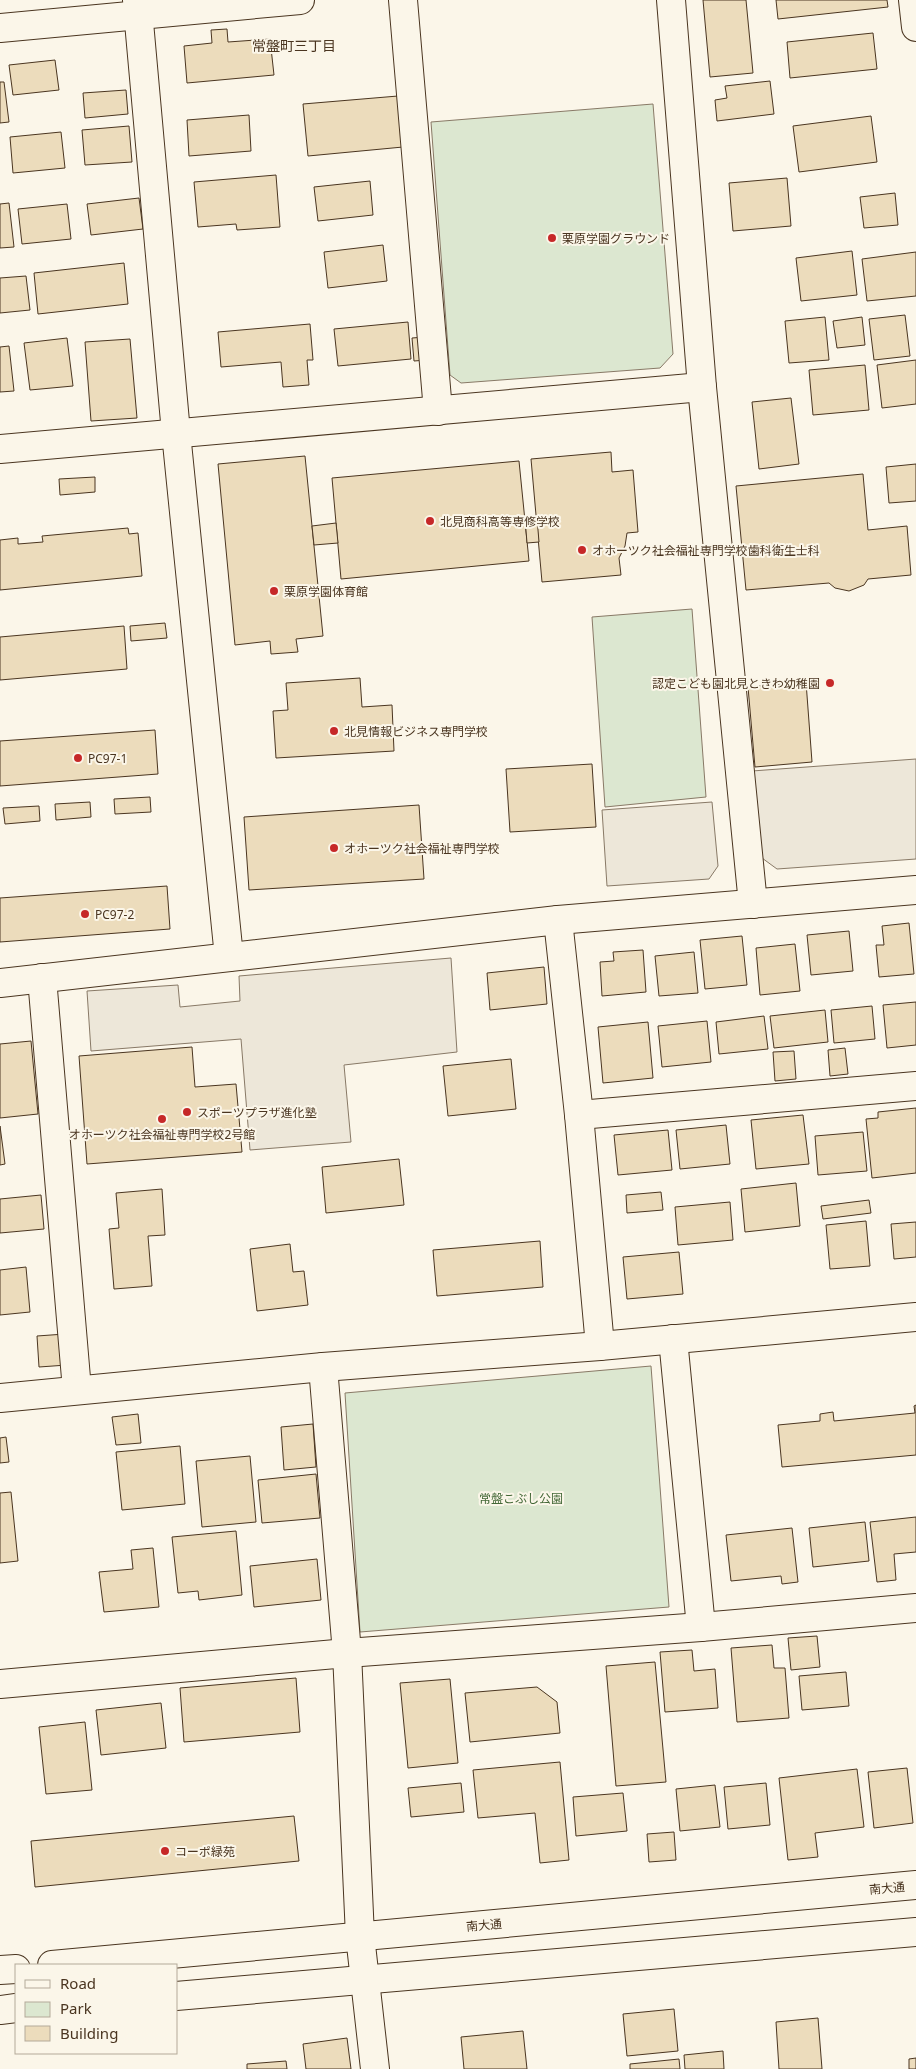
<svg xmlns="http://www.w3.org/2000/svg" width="916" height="2069" viewBox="0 0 916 2069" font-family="'Noto Sans','Noto Sans JP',sans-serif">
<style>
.green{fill:#dce7d0;stroke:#887966}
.parking{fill:#ede7d9;stroke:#887966}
.building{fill:#ecdcbc;stroke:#4a3520}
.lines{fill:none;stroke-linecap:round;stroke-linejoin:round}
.street-casing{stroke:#4a3520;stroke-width:30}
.secondary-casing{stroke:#4a3520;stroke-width:30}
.street{stroke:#fbf6e9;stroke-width:28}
.secondary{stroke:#fbf6e9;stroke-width:28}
.poi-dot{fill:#c62828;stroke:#fbf6e9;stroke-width:2}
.labels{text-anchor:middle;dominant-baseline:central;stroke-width:4;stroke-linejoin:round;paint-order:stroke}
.poi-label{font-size:12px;fill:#4a3520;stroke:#fbf6e9;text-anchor:start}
.park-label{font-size:12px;fill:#436837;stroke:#fbf6e9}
.street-label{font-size:12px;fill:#4a3520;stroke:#fbf6e9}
.neighbourhood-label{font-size:14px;fill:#4a3520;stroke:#fbf6e9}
</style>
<rect width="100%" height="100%" fill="#fbf6e9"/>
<g class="green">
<path d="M 653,104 L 673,354 L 660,368 L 461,383 L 450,375 L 431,122 Z"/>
<path d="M 692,609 L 706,797 L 605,807 L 592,617 Z"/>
<path d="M 651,1366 L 669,1607 L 360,1632 L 345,1393 Z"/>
</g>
<g class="parking">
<path d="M 916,759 L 916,859 L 777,869 L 762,858 L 752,771 Z"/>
<path d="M 712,802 L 718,866 L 709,879 L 607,886 L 602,810 Z"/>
<path d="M 451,958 L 457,1052 L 344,1065 L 351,1142 L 250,1150 L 241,1039 L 91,1051 L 87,991 L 178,985 L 180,1007 L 240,1001 L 239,976 Z"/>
</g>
<g class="building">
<path d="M 703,0 L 746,0 L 753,73 L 710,77 Z"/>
<path d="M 776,0 L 887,0 L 888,7 L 778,19 Z"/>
<path d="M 227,29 L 228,42 L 270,39 L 274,75 L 187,83 L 184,46 L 212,43 L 211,30 Z"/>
<path d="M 873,33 L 877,69 L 790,78 L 787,42 Z"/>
<path d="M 55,60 L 59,90 L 13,95 L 9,65 Z"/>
<path d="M 770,81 L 774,114 L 717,121 L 715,100 L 727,98 L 725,86 Z"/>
<path d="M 0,82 L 4,82 L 9,122 L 0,123 Z"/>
<path d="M 126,90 L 128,114 L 85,118 L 83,93 Z"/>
<path d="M 398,96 L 403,147 L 308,156 L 303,104 Z"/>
<path d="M 249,115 L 251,151 L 189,156 L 187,120 Z"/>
<path d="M 871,116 L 877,162 L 799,172 L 793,126 Z"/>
<path d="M 129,126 L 132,162 L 85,165 L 82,130 Z"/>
<path d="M 61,132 L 65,168 L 13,173 L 10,137 Z"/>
<path d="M 276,175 L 280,227 L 237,230 L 236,224 L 198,227 L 194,182 Z"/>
<path d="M 787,178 L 791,226 L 733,231 L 729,183 Z"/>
<path d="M 370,181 L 373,215 L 318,221 L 314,187 Z"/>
<path d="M 895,193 L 898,225 L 864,228 L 860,197 Z"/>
<path d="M 139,198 L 143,229 L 91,235 L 87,204 Z"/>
<path d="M 9,203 L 14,247 L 0,248 L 0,204 Z"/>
<path d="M 67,204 L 71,239 L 22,244 L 18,209 Z"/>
<path d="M 383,245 L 387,281 L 328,288 L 324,252 Z"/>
<path d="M 852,251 L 857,295 L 801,301 L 796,258 Z"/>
<path d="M 916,252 L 916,296 L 867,301 L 862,259 Z"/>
<path d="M 124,263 L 128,304 L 38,314 L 34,273 Z"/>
<path d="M 26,276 L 30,310 L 0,313 L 0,278 Z"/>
<path d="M 905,315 L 910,356 L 874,360 L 869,319 Z"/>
<path d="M 825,317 L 829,360 L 789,363 L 785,321 Z"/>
<path d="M 862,317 L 865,345 L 837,348 L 833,321 Z"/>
<path d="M 408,322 L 411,359 L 338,366 L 334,329 Z"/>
<path d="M 310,324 L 313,360 L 307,360 L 309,385 L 283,387 L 281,362 L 221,367 L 218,332 Z"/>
<path d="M 425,337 L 427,360 L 414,361 L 412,338 Z"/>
<path d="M 67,338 L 73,386 L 30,390 L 24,343 Z"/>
<path d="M 130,339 L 137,418 L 91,421 L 85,342 Z"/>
<path d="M 9,346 L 14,391 L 0,392 L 0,347 Z"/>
<path d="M 916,360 L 916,404 L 882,408 L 877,365 Z"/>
<path d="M 865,365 L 869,410 L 813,415 L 809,370 Z"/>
<path d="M 791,398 L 799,464 L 759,469 L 752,402 Z"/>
<path d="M 611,452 L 612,472 L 633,470 L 638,532 L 627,533 L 625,546 L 619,558 L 621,575 L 542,582 L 531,459 Z"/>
<path d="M 305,456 L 323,636 L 296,639 L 298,652 L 271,654 L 270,641 L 235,645 L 218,464 Z"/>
<path d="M 519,461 L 529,561 L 341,579 L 332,478 Z"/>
<path d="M 916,464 L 916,501 L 889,503 L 886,467 Z"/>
<path d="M 863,474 L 868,530 L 907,526 L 911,575 L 868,579 L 864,585 L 849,591 L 835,588 L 829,583 L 746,590 L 736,486 Z"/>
<path d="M 95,477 L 95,492 L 60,495 L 59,479 Z"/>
<path d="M 525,518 L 537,518 L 539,542 L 527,543 Z"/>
<path d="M 336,523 L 338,543 L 314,545 L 312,526 Z"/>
<path d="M 128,528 L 129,534 L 138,533 L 142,576 L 0,590 L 0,540 L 18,538 L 18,544 L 43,542 L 42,536 Z"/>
<path d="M 165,623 L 167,638 L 131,641 L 130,626 Z"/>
<path d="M 124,626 L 127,669 L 0,680 L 0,637 Z"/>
<path d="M 360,678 L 362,707 L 392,705 L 394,751 L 276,758 L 273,711 L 288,710 L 286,683 Z"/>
<path d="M 806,682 L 812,762 L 755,767 L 748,687 Z"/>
<path d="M 155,730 L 158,774 L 0,786 L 0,741 Z"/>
<path d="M 592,764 L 596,827 L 510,832 L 506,769 Z"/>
<path d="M 150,797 L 151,812 L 115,814 L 114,799 Z"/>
<path d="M 90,802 L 91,817 L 56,820 L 55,804 Z"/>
<path d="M 419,805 L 424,879 L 249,890 L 244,817 Z"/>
<path d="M 39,806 L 40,821 L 5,824 L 3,808 Z"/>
<path d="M 167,886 L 170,929 L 0,942 L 0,898 Z"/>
<path d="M 909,923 L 914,974 L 879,977 L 876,945 L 884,945 L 882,926 Z"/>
<path d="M 849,931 L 853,971 L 811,975 L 807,935 Z"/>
<path d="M 742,936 L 747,985 L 705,989 L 700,940 Z"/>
<path d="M 795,944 L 800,991 L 760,995 L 756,948 Z"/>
<path d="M 643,950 L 646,992 L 602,996 L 600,962 L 614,961 L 613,952 Z"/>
<path d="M 694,952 L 698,993 L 659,996 L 655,956 Z"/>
<path d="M 544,967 L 547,1004 L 490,1010 L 487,973 Z"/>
<path d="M 916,1002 L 916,1045 L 887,1048 L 883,1005 Z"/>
<path d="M 872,1006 L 875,1039 L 834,1043 L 831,1010 Z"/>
<path d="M 825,1010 L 828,1042 L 774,1048 L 770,1016 Z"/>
<path d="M 764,1016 L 768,1049 L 719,1054 L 716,1022 Z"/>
<path d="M 707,1021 L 711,1062 L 662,1067 L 658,1026 Z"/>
<path d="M 648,1022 L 653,1078 L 603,1083 L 598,1027 Z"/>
<path d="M 31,1041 L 38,1114 L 0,1118 L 0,1044 Z"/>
<path d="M 192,1047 L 195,1087 L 236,1084 L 242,1152 L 87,1164 L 79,1056 Z"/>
<path d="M 845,1048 L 848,1074 L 830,1076 L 828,1050 Z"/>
<path d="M 794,1051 L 796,1079 L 775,1081 L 773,1052 Z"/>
<path d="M 511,1059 L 516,1109 L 448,1116 L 443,1066 Z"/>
<path d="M 916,1108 L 916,1173 L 872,1178 L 866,1119 L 878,1118 L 878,1112 Z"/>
<path d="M 803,1115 L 809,1164 L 756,1169 L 751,1120 Z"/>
<path d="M 726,1125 L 730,1164 L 680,1169 L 676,1130 Z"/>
<path d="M 0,1126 L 5,1164 L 0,1165 Z"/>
<path d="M 668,1130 L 672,1170 L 618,1175 L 614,1135 Z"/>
<path d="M 863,1132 L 867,1171 L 818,1175 L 815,1136 Z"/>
<path d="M 399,1159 L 404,1205 L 326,1213 L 322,1167 Z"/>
<path d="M 796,1183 L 800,1226 L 745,1232 L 741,1189 Z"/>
<path d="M 162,1189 L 165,1235 L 148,1236 L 152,1286 L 114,1289 L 109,1229 L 119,1228 L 116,1193 Z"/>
<path d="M 661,1192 L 663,1210 L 627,1213 L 626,1195 Z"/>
<path d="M 41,1195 L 44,1229 L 0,1233 L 0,1199 Z"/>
<path d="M 869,1200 L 871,1213 L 823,1219 L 821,1206 Z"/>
<path d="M 730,1202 L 733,1240 L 678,1245 L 675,1207 Z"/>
<path d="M 866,1221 L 870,1266 L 830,1269 L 826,1225 Z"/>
<path d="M 916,1222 L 916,1257 L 894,1259 L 891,1224 Z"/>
<path d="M 540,1241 L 543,1287 L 437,1296 L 433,1250 Z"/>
<path d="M 290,1244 L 293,1272 L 304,1271 L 308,1305 L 257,1311 L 250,1249 Z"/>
<path d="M 679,1252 L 683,1294 L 627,1299 L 623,1257 Z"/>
<path d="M 26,1267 L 30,1312 L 0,1315 L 0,1270 Z"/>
<path d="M 65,1334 L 67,1365 L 39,1367 L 37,1336 Z"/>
<path d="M 916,1405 L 916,1455 L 782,1467 L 778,1425 L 820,1421 L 820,1414 L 833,1412 L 834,1421 L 915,1413 L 914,1406 Z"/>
<path d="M 138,1414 L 141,1443 L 116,1445 L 112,1417 Z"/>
<path d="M 313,1424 L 316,1467 L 284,1470 L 281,1427 Z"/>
<path d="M 6,1437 L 9,1462 L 0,1463 L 0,1438 Z"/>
<path d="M 180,1446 L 185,1504 L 122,1510 L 116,1452 Z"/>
<path d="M 250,1456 L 256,1522 L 202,1527 L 196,1461 Z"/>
<path d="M 316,1474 L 320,1518 L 262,1523 L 258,1480 Z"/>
<path d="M 11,1492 L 18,1561 L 0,1563 L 0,1493 Z"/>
<path d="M 916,1517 L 916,1552 L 894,1554 L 896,1580 L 877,1582 L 870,1522 Z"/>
<path d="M 865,1522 L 869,1561 L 813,1567 L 809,1528 Z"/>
<path d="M 792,1528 L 798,1582 L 782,1584 L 781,1576 L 731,1581 L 726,1535 Z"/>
<path d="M 236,1531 L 242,1595 L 199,1600 L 198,1591 L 178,1593 L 172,1537 Z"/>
<path d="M 153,1548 L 159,1607 L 104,1612 L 99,1572 L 133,1569 L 131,1550 Z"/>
<path d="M 317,1559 L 321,1600 L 254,1607 L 250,1566 Z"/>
<path d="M 817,1636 L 820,1667 L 791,1670 L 788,1638 Z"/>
<path d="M 772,1645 L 774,1668 L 785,1668 L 789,1718 L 737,1722 L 731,1648 Z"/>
<path d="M 692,1650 L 694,1671 L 715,1669 L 718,1708 L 665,1712 L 660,1652 Z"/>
<path d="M 655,1662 L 666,1782 L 616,1786 L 606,1666 Z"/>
<path d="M 846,1672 L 849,1706 L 802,1710 L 799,1676 Z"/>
<path d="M 296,1678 L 300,1732 L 184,1742 L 180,1688 Z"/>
<path d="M 450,1679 L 458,1763 L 408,1768 L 400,1683 Z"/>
<path d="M 537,1687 L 557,1702 L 560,1733 L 470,1742 L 465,1693 Z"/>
<path d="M 161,1703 L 166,1748 L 101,1755 L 96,1710 Z"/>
<path d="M 85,1722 L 92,1790 L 46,1794 L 39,1727 Z"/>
<path d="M 560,1762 L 569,1860 L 540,1863 L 535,1813 L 478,1818 L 473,1770 Z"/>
<path d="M 907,1768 L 913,1823 L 874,1828 L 868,1772 Z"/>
<path d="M 857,1769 L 864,1827 L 815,1833 L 818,1857 L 788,1860 L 779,1778 Z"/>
<path d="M 461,1783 L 464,1812 L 411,1817 L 408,1788 Z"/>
<path d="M 766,1783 L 770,1825 L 728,1829 L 724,1787 Z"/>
<path d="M 715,1785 L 720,1827 L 680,1831 L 676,1789 Z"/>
<path d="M 623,1793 L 627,1831 L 576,1836 L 573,1797 Z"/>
<path d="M 294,1816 L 299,1861 L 35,1887 L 31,1841 Z"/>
<path d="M 674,1832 L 676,1860 L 649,1862 L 647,1834 Z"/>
<path d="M 674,2009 L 678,2051 L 627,2056 L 623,2014 Z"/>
<path d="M 818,2018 L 822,2069 L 779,2069 L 776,2022 Z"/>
<path d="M 523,2031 L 527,2069 L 464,2069 L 461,2037 Z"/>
<path d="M 347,2038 L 351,2069 L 306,2069 L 303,2044 Z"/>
<path d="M 723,2051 L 724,2069 L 685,2069 L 684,2055 Z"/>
<path d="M 916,2058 L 916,2069 L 909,2069 L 909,2059 Z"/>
<path d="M 679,2059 L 680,2069 L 630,2069 L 630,2064 Z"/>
<path d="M 286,2061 L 287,2069 L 247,2069 L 247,2064 Z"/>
</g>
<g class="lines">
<g class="street-casing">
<g id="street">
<path d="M 137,0 L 176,433 L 229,957"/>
<path d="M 403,0 L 438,411"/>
<path d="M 671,0 L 702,387 L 753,904"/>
<path d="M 913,0 L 916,27"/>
<path d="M 0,28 L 300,0"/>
<path d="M 0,449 L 702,387"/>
<path d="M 558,920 L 579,1115 L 600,1346"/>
<path d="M 42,978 L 77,1390"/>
<path d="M 0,983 L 558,920 L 916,890"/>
<path d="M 579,1115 L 916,1086"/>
<path d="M 673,1339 L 701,1627"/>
<path d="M 323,1367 L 347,1653 L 360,1936 L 375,2069"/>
<path d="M 0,1398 L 323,1367 L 600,1346 L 916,1317"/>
<path d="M 0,1684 L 347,1653 L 701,1627 L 916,1608"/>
</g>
</g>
<g class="secondary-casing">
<g id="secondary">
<path d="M 52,1965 L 916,1885"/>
<path d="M 0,1970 L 16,1969"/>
<path d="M 176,1996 L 916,1932"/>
<path d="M 0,2010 L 16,2008"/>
</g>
</g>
<use href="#street" class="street"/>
<use href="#secondary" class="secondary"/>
</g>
<g class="poi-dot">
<circle cx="552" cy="238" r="5"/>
<circle cx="430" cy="521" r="5"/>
<circle cx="582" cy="550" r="5"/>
<circle cx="274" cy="591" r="5"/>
<circle cx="830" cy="683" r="5"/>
<circle cx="334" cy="731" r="5"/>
<circle cx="78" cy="758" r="5"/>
<circle cx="334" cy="848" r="5"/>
<circle cx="85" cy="914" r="5"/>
<circle cx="187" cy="1112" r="5"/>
<circle cx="162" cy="1119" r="5"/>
<circle cx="165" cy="1851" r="5"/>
</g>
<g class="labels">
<g class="poi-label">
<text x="562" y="238">栗原学園グラウンド</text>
<text x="440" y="521">北見商科高等専修学校</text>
<text x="592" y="550">オホーツク社会福祉専門学校歯科衛生士科</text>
<text x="284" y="591">栗原学園体育館</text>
<text x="820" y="683" text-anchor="end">認定こども園北見ときわ幼稚園</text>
<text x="344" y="731">北見情報ビジネス専門学校</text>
<text x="88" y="758">PC97-1</text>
<text x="344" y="848">オホーツク社会福祉専門学校</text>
<text x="95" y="914">PC97-2</text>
<text x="197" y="1112">スポーツプラザ進化塾</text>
<text x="162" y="1134" text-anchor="middle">オホーツク社会福祉専門学校2号館</text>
<text x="175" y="1851">コーポ緑苑</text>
</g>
<g class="park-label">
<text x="521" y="1498">常盤こぶし公園</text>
</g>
<g class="street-label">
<text transform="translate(887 1888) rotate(-5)">南大通</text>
<text transform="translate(484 1925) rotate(-5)">南大通</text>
</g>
<g class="neighbourhood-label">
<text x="294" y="45">常盤町三丁目</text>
</g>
</g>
<rect x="15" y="1964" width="162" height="90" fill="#fbf6e9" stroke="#b4a999"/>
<rect x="25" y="1980" width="25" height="8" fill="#fbf6e9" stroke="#b4a999"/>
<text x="60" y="1989" font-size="15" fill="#4a3520">Road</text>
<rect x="25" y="2002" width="25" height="15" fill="#dce7d0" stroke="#b4a999"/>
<text x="60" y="2014" font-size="15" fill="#4a3520">Park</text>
<rect x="25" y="2026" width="25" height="15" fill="#ecdcbc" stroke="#b4a999"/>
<text x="60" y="2039" font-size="15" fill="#4a3520">Building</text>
</svg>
